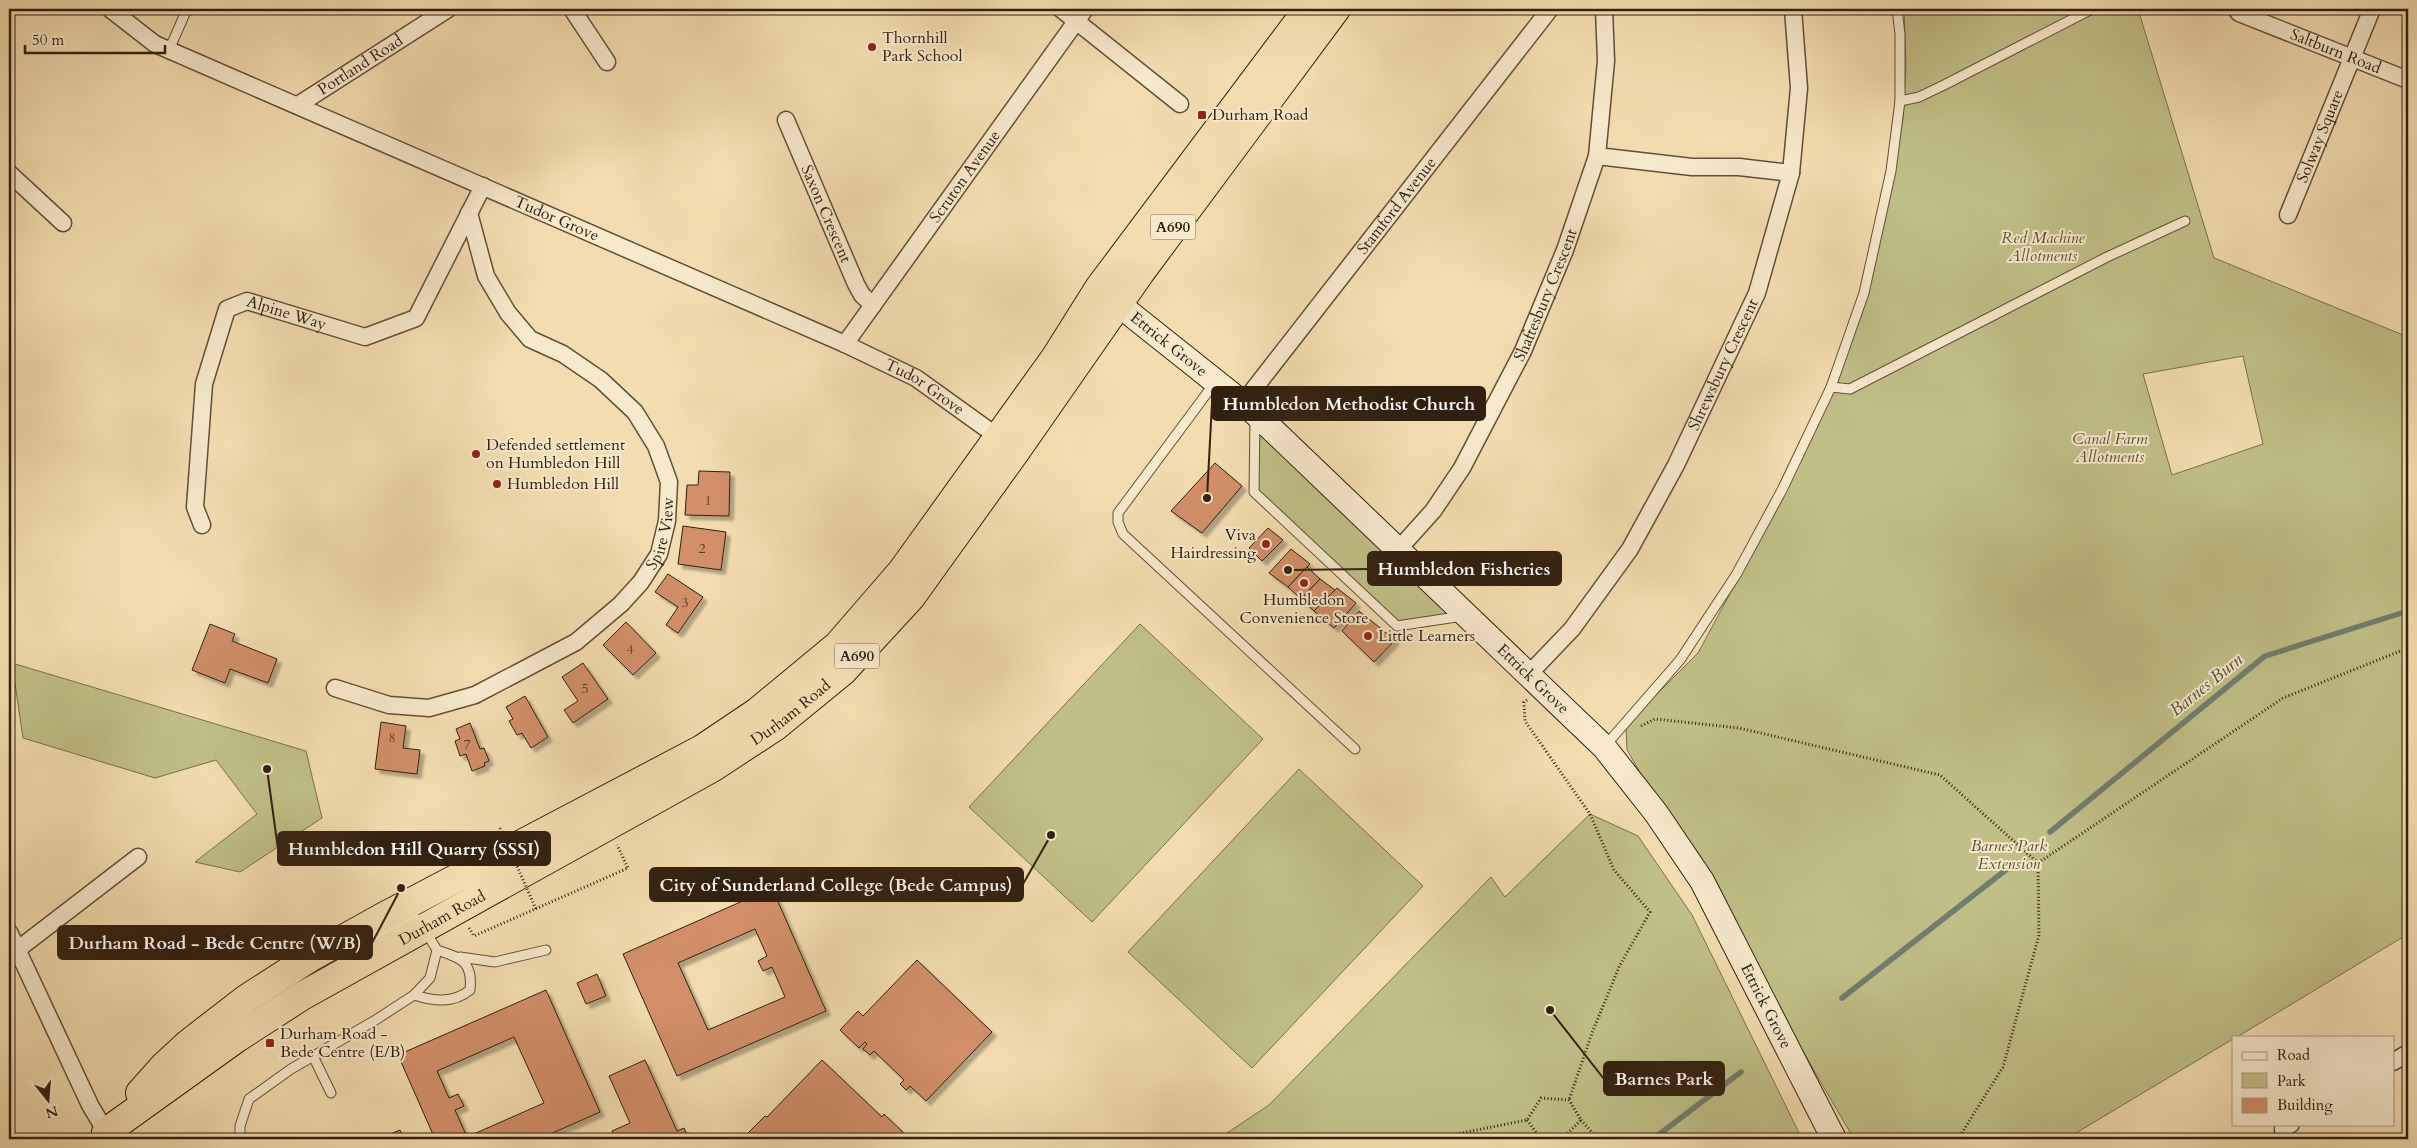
<svg xmlns="http://www.w3.org/2000/svg" width="2417" height="1148" viewBox="0 0 2417 1148" font-family="Cardo,serif">
<style>
.green{fill:#c0bf87;stroke:#78704c;fill-rule:evenodd}
.lines{fill:none;stroke-linecap:round;stroke-linejoin:round}
.stream{stroke:#717d6e;stroke-width:5.5}
.building{fill:#d28f6b;stroke:#312010;fill-rule:evenodd;filter:url(#shadow)}
.lane-casing{stroke:#624f38;stroke-width:11}
.street-casing{stroke:#624f38;stroke-width:19}
.secondary-casing{stroke:#312010;stroke-width:26}
.highway-casing{stroke:#312010;stroke-width:30}
.path{stroke:#312010;stroke-width:3;stroke-dasharray:1 2.5;stroke-linecap:butt}
.lane{stroke:#f7e9cc;stroke-width:9}
.street{stroke:#f7e9cc;stroke-width:16}
.secondary{stroke:#f7e9cc;stroke-width:24}
.highway{stroke:#f3ddb0;stroke-width:28}
.path-bridge{stroke:#312010;stroke-width:3;stroke-dasharray:1 2.5;stroke-linecap:butt}
.poi-dot{fill:#8f2418;stroke:#f7e9cc;stroke-width:2}
.labels{text-anchor:middle;dominant-baseline:central;stroke-width:4;stroke-linejoin:round;paint-order:stroke}
.number-label{font-size:14px;fill:#593c27}
.shield{fill:#f7e9cc;stroke:#6c5c48;stroke-width:1}
.shield-label{font-size:15px;font-weight:bold;fill:#312010}
.poi-label{font-size:16px;fill:#312010;stroke:#f7e9cc;text-anchor:start}
.street-label{font-size:16px;fill:#312010;stroke:#f7e9cc}
.park-label{font-size:16px;font-style:italic;fill:#5c5034;stroke:#f7e9cc}
.water-label{font-size:18px;font-style:italic;fill:#514e3f;stroke:#f7e9cc}
.leader{fill:none;stroke:#312010;stroke-width:2}
.callout-dot{fill:#312010;stroke:#f7e9cc;stroke-width:2}
.callout{fill:#312010;stroke:#312010;stroke-width:2}
.callout-label{font-size:18px;text-anchor:middle;font-weight:bold;fill:#fff}
</style>
<defs>
<filter id="shadow"><feDropShadow dx="4.5" dy="4.5" stdDeviation="1" flood-color="#0004"/></filter>
</defs>
<rect width="100%" height="100%" fill="#f3ddb0"/>
<filter id="stains"><feTurbulence type="fractalNoise" baseFrequency=".004" numOctaves="4"/><feColorMatrix values="0 0 0 0 .2 0 0 0 0 .09 0 0 0 0 .02 0 0 0 .5 -.17"/></filter>
<radialGradient id="worn" r=".72"><stop offset=".6" stop-color="#630" stop-opacity="0"/><stop offset="1" stop-color="#630" stop-opacity=".3"/></radialGradient>
<g class="green">
<path d="M 1904,9 L 2138,9 L 2214,258 L 2408,337 L 2408,934 L 2237,1037 L 2233,1037 L 2233,1039 L 2066,1139 L 1854,1139 L 1627,750 L 1626,725 L 1698,653 L 1785,491 L 1869,290 L 1893,182 L 1903,117 L 1906,64 ZM 2243,356 L 2263,444 L 2172,475 L 2143,374 Z"/>
<path d="M 1255,413 L 1465,616 L 1397,626 L 1254,492 Z"/>
<path d="M 1140,624 L 1263,739 L 1092,922 L 969,807 Z"/>
<path d="M 12,663 L 306,751 L 322,818 L 240,872 L 195,862 L 257,814 L 216,760 L 155,778 L 23,738 Z"/>
<path d="M 1299,769 L 1423,886 L 1252,1068 L 1128,952 Z"/>
<path d="M 1590,814 L 1638,836 L 1692,915 L 1802,1139 L 1218,1139 L 1269,1105 L 1491,877 L 1505,897 Z"/>
</g>
<g class="lines">
<g class="stream">
<path d="M 2050,832 L 2265,656 L 2408,611"/>
<path d="M 1842,998 L 2007,869"/>
<path d="M 1653,1139 L 1741,1072"/>
</g>
</g>
<g class="building">
<path d="M 1215,463 L 1242,486 L 1202,533 L 1171,511 Z"/>
<path d="M 699,471 L 730,472 L 729,516 L 685,515 L 687,485 L 698,485 Z"/>
<path d="M 683,526 L 726,532 L 721,570 L 678,564 Z"/>
<path d="M 1268,528 L 1283,540 L 1262,561 L 1249,548 Z"/>
<path d="M 1291,549 L 1310,564 L 1288,587 L 1269,573 Z"/>
<path d="M 1307,567 L 1320,579 L 1301,599 L 1288,587 Z"/>
<path d="M 668,574 L 703,597 L 678,633 L 666,625 L 678,607 L 655,592 Z"/>
<path d="M 1320,579 L 1335,590 L 1314,611 L 1301,599 Z"/>
<path d="M 1337,588 L 1356,603 L 1334,628 L 1314,611 Z"/>
<path d="M 1359,611 L 1395,640 L 1374,662 L 1342,631 Z"/>
<path d="M 626,622 L 656,653 L 633,675 L 603,645 Z"/>
<path d="M 210,624 L 235,634 L 232,641 L 277,659 L 268,683 L 230,669 L 225,683 L 192,670 Z"/>
<path d="M 583,663 L 608,699 L 573,723 L 564,710 L 578,701 L 562,677 Z"/>
<path d="M 525,696 L 548,737 L 531,748 L 522,733 L 517,735 L 509,721 L 513,719 L 506,707 Z"/>
<path d="M 381,722 L 406,726 L 403,748 L 420,750 L 417,774 L 375,769 Z"/>
<path d="M 470,723 L 480,749 L 484,748 L 489,761 L 484,763 L 485,766 L 472,771 L 466,754 L 460,756 L 455,741 L 460,739 L 456,729 Z"/>
<path d="M 772,888 L 826,1011 L 677,1076 L 623,954 ZM 755,929 L 767,956 L 758,961 L 763,971 L 772,967 L 785,997 L 708,1030 L 678,963 Z"/>
<path d="M 917,960 L 992,1032 L 926,1101 L 910,1086 L 906,1090 L 900,1084 L 904,1080 L 874,1051 L 870,1055 L 863,1049 L 867,1044 L 865,1042 L 859,1048 L 840,1030 L 858,1011 L 863,1016 Z"/>
<path d="M 597,974 L 606,996 L 586,1004 L 577,983 Z"/>
<path d="M 546,990 L 600,1112 L 539,1139 L 435,1139 L 398,1055 ZM 514,1037 L 544,1103 L 467,1137 L 455,1110 L 464,1106 L 458,1094 L 449,1098 L 437,1071 Z"/>
<path d="M 645,1060 L 677,1131 L 684,1128 L 689,1139 L 615,1139 L 612,1131 L 630,1123 L 609,1076 Z"/>
<path d="M 822,1060 L 882,1117 L 884,1114 L 908,1137 L 905,1139 L 742,1139 L 765,1116 L 767,1117 Z"/>
<path d="M 400,1130 L 404,1139 L 379,1139 Z"/>
</g>
<g class="lines">
<g class="lane-casing">
<g id="lane">
<path d="M 169,50 L 187,9"/>
<path d="M 1900,101 L 1919,97 L 1946,84 L 2092,9"/>
<path d="M 1216,381 L 1118,513 L 1118,522 L 1123,534 L 1355,749"/>
<path d="M 1831,387 L 1850,389 L 2107,257 L 2185,221"/>
<path d="M 1255,417 L 1254,492 L 1397,626 L 1463,616"/>
<path d="M 1605,746 L 1680,660 L 1736,575 L 1782,490 L 1831,387 L 1864,293 L 1891,171 L 1900,101 L 1900,34 L 1897,9"/>
<path d="M 361,945 L 409,920 L 418,919 L 437,950 C 461,958 473,961 470,990 C 453,1004 433,1001 414,995"/>
<path d="M 460,957 L 495,962 L 546,950"/>
<path d="M 313,1056 L 331,1093"/>
<path d="M 240,1139 L 240,1126 L 249,1099 L 291,1069 L 374,1021 L 414,995 L 430,978 L 437,950"/>
</g>
</g>
<g class="street-casing">
<g id="street">
<path id="s1" d="M 110,9 L 155,44 L 845,344 L 916,378 L 1005,442"/>
<path d="M 572,9 L 607,62"/>
<path d="M 1061,9 L 1180,104"/>
<path id="s2" d="M 2236,9 L 2239,13 L 2408,80"/>
<path id="s3" d="M 298,105 L 448,9"/>
<path id="s4" d="M 786,120 L 856,284 L 862,295 L 873,305"/>
<path d="M 1597,156 L 1692,167 L 1739,167 L 1791,173"/>
<path d="M 9,173 L 63,223"/>
<path id="s5" d="M 2288,215 L 2372,9"/>
<path id="s6" d="M 845,344 L 1085,9"/>
<path id="s7" d="M 1243,403 L 1550,9"/>
<path id="s8" d="M 202,525 L 195,507 L 204,384 L 227,309 L 247,301 L 365,337 L 416,318 L 483,186"/>
<path id="s9" d="M 1397,551 L 1433,511 L 1462,468 L 1523,351 L 1565,250 L 1597,156 L 1606,61 L 1604,9"/>
<path id="s10" d="M 1528,675 L 1572,629 L 1630,549 L 1676,465 L 1757,293 L 1791,173 L 1799,88 L 1793,9"/>
<path id="s11" d="M 335,688 L 389,705 L 429,708 L 475,695 L 576,642 L 621,604 L 641,582 L 659,554 L 667,521 L 669,482 L 656,446 L 635,412 L 601,380 L 563,354 L 530,339 L 508,313 L 486,276 L 469,213"/>
<path d="M 9,932 L 90,1105 L 106,1132"/>
<path d="M 17,950 L 138,857"/>
<path d="M 2393,1062 L 2408,1053"/>
<path d="M 2284,1139 L 2283,1129 L 2291,1124"/>
</g>
</g>
<g class="secondary-casing">
<g id="secondary">
<path id="s12" d="M 1103,292 L 1255,413 L 1604,747 L 1656,813 L 1702,881 L 1834,1139"/>
</g>
</g>
<g class="highway-casing">
<g id="highway">
<path d="M 140,1093 L 164,1066 L 189,1043 L 246,999 L 311,957 L 383,917 L 702,749 L 757,712 L 838,645 L 902,571 L 1055,358 L 1099,288 L 1308,9"/>
<path id="s13" d="M 106,1132 L 237,1038 L 302,996 L 712,768 L 776,726 L 842,672 L 911,597 L 1016,451 L 1140,273 L 1336,9"/>
</g>
</g>
<g class="path">
<path d="M 1527,700 L 1524,702 L 1525,721 L 1590,814 L 1614,870 L 1650,912 L 1619,967 L 1592,1033 L 1569,1100"/>
<path d="M 1641,726 L 1655,719 L 1739,728 L 1940,775 L 2038,863"/>
<path d="M 454,855 L 451,849 L 492,832"/>
<path d="M 469,928 L 474,936 L 628,868 L 617,845"/>
<path d="M 1527,1120 L 1541,1139"/>
<path d="M 1581,1120 L 1598,1139"/>
<path d="M 1432,1139 L 1527,1120 L 1541,1098 L 1569,1100 L 1581,1120 L 1566,1135 L 1548,1139"/>
<path d="M 1958,1139 L 2003,1067 L 2039,935 L 2038,863 L 2283,698 L 2408,648"/>
</g>
<use href="#lane" class="lane"/>
<use href="#street" class="street"/>
<use href="#secondary" class="secondary"/>
<use href="#highway" class="highway"/>
<path class="path-bridge" d="M 500,828 L 536,909"/>
</g>
<g class="poi-dot">
<circle cx="872" cy="47" r="5"/>
<rect x="1197" y="110" width="10" height="10" rx="2.5"/>
<circle cx="476" cy="454" r="5"/>
<circle cx="497" cy="484" r="5"/>
<circle cx="1266" cy="544" r="5"/>
<circle cx="1304" cy="583" r="5"/>
<circle cx="1368" cy="636" r="5"/>
<rect x="265" y="1038" width="10" height="10" rx="2.5"/>
</g>
<g class="labels">
<g class="number-label">
<text x="708" y="500">1</text>
<text x="702" y="548">2</text>
<text x="685" y="602">3</text>
<text x="630" y="649">4</text>
<text x="585" y="688">5</text>
<text x="392" y="737">8</text>
<text x="467" y="744">7</text>
</g>
<g class="shield">
<rect x="1150.5" y="214.5" width="45" height="25" rx="4"/>
<rect x="834.5" y="643.5" width="45" height="25" rx="4"/>
</g>
<g class="shield-label">
<text x="1173" y="227">A690</text>
<text x="857" y="656">A690</text>
</g>
<g class="poi-label">
<text x="882" y="38">Thornhill<tspan x="882" dy="18">Park School</tspan></text>
<text x="1212" y="115">Durham Road</text>
<text x="486" y="445">Defended settlement<tspan x="486" dy="18">on Humbledon Hill</tspan></text>
<text x="507" y="484">Humbledon Hill</text>
<text x="1256" y="535" text-anchor="end">Viva<tspan x="1256" dy="18">Hairdressing</tspan></text>
<text x="1304" y="600" text-anchor="middle">Humbledon<tspan x="1304" dy="18">Convenience Store</tspan></text>
<text x="1378" y="636">Little Learners</text>
<text x="280" y="1034">Durham Road -<tspan x="280" dy="18">Bede Centre (E/B)</tspan></text>
</g>
<g class="street-label">
<text stroke="none"><textPath href="#s2" startOffset="109">Saltburn Road</textPath></text>
<text stroke="none"><textPath href="#s3" startOffset="74">Portland Road</textPath></text>
<text stroke="none"><textPath href="#s5" startOffset="85">Solway Square</textPath></text>
<text stroke="none"><textPath href="#s6" startOffset="206">Scruton Avenue</textPath></text>
<text stroke="none"><textPath href="#s7" startOffset="250">Stamford Avenue</textPath></text>
<text stroke="none"><textPath href="#s4" startOffset="102">Saxon Crescent</textPath></text>
<text stroke="none"><textPath href="#s1" startOffset="495">Tudor Grove</textPath></text>
<text stroke="none"><textPath href="#s9" startOffset="298">Shaftesbury Crescent</textPath></text>
<text stroke="none"><textPath href="#s8" startOffset="284">Alpine Way</textPath></text>
<text stroke="none"><textPath href="#s12" startOffset="84">Ettrick Grove</textPath></text>
<text stroke="none"><textPath href="#s10" startOffset="369">Shrewsbury Crescent</textPath></text>
<text stroke="none"><textPath href="#s1" startOffset="900">Tudor Grove</textPath></text>
<text stroke="none"><textPath href="#s11" startOffset="401">Spire View</textPath></text>
<text stroke="none"><textPath href="#s12" startOffset="579">Ettrick Grove</textPath></text>
<text stroke="none"><textPath href="#s13" startOffset="804">Durham Road</textPath></text>
<text stroke="none"><textPath href="#s13" startOffset="399">Durham Road</textPath></text>
<text stroke="none"><textPath href="#s12" startOffset="984">Ettrick Grove</textPath></text>
</g>
<g class="park-label">
<text x="2043" y="238">Red Machine<tspan x="2043" dy="18">Allotments</tspan></text>
<text x="2110" y="439">Canal Farm<tspan x="2110" dy="18">Allotments</tspan></text>
<text x="2009" y="846">Barnes Park<tspan x="2009" dy="18">Extension</tspan></text>
</g>
<g class="water-label">
<text transform="translate(2206 685) rotate(-39)">Barnes Burn</text>
</g>
</g>
<path class="leader" d="M1207 498L1212 403M1288 570L1368 569M267 769L278 849M1051 835L1023 884M401 888L372 943M1550 1010L1604 1079"/>
<g class="callout-dot">
<circle cx="1207" cy="498" r="5"/>
<circle cx="1288" cy="570" r="5"/>
<circle cx="267" cy="769" r="5"/>
<circle cx="1051" cy="835" r="5"/>
<circle cx="401" cy="888" r="5"/>
<circle cx="1550" cy="1010" r="5"/>
</g>
<g class="callout">
<rect x="1212" y="387" width="273" height="33" rx="5"/>
<rect x="1368" y="552" width="193" height="33" rx="5"/>
<rect x="278" y="832" width="272" height="33" rx="5"/>
<rect x="650" y="868" width="373" height="33" rx="5"/>
<rect x="58" y="926" width="314" height="33" rx="5"/>
<rect x="1604" y="1062" width="120" height="33" rx="5"/>
</g>
<g class="callout-label">
<text x="1349" y="410">Humbledon Methodist Church</text>
<text x="1464" y="575">Humbledon Fisheries</text>
<text x="414" y="855">Humbledon Hill Quarry (SSSI)</text>
<text x="836" y="891">City of Sunderland College (Bede Campus)</text>
<text x="215" y="949">Durham Road - Bede Centre (W/B)</text>
<text x="1664" y="1085">Barnes Park</text>
</g>
<rect width="2417" height="1148" fill="none" stroke="#f3ddb0" stroke-width="30"/>
<rect x="10" y="10" width="2397" height="1128" fill="none" stroke="#312010" stroke-width="2.5"/>
<rect x="15" y="15" width="2387" height="1118" fill="none" stroke="#312010"/>
<rect x="2232" y="1036" width="162" height="90" fill="#f7e9cc" stroke="#a89981"/>
<rect x="2242" y="1052" width="25" height="8" fill="#f7e9cc" stroke="#a89981"/>
<text x="2277" y="1060" font-size="15" fill="#312010">Road</text>
<rect x="2242" y="1073" width="25" height="15" fill="#c0bf87" stroke="#a89981"/>
<text x="2277" y="1086" font-size="15" fill="#312010">Park</text>
<rect x="2242" y="1098" width="25" height="15" fill="#d28f6b" stroke="#a89981"/>
<text x="2277" y="1110" font-size="15" fill="#312010">Building</text>
<g transform="translate(48 1100) rotate(163)" stroke="#f7e9cc" stroke-width="4" paint-order="stroke">
<path d="M0-4L9 19L0 12L-9 19Z" fill="#312010"/>
<text y="-8" font-size="14" font-weight="bold" text-anchor="middle" fill="#312010">N</text>
</g>
<path d="M25 45v8h140v-8" fill="none" stroke="#312010" stroke-width="2.5"/>
<text x="32" y="45" font-size="15" fill="#312010" stroke="#f7e9cc" stroke-width="4" paint-order="stroke">50 m</text>
<rect width="100%" height="100%" filter="url(#stains)"/>
<rect width="100%" height="100%" fill="url(#worn)"/>
</svg>
